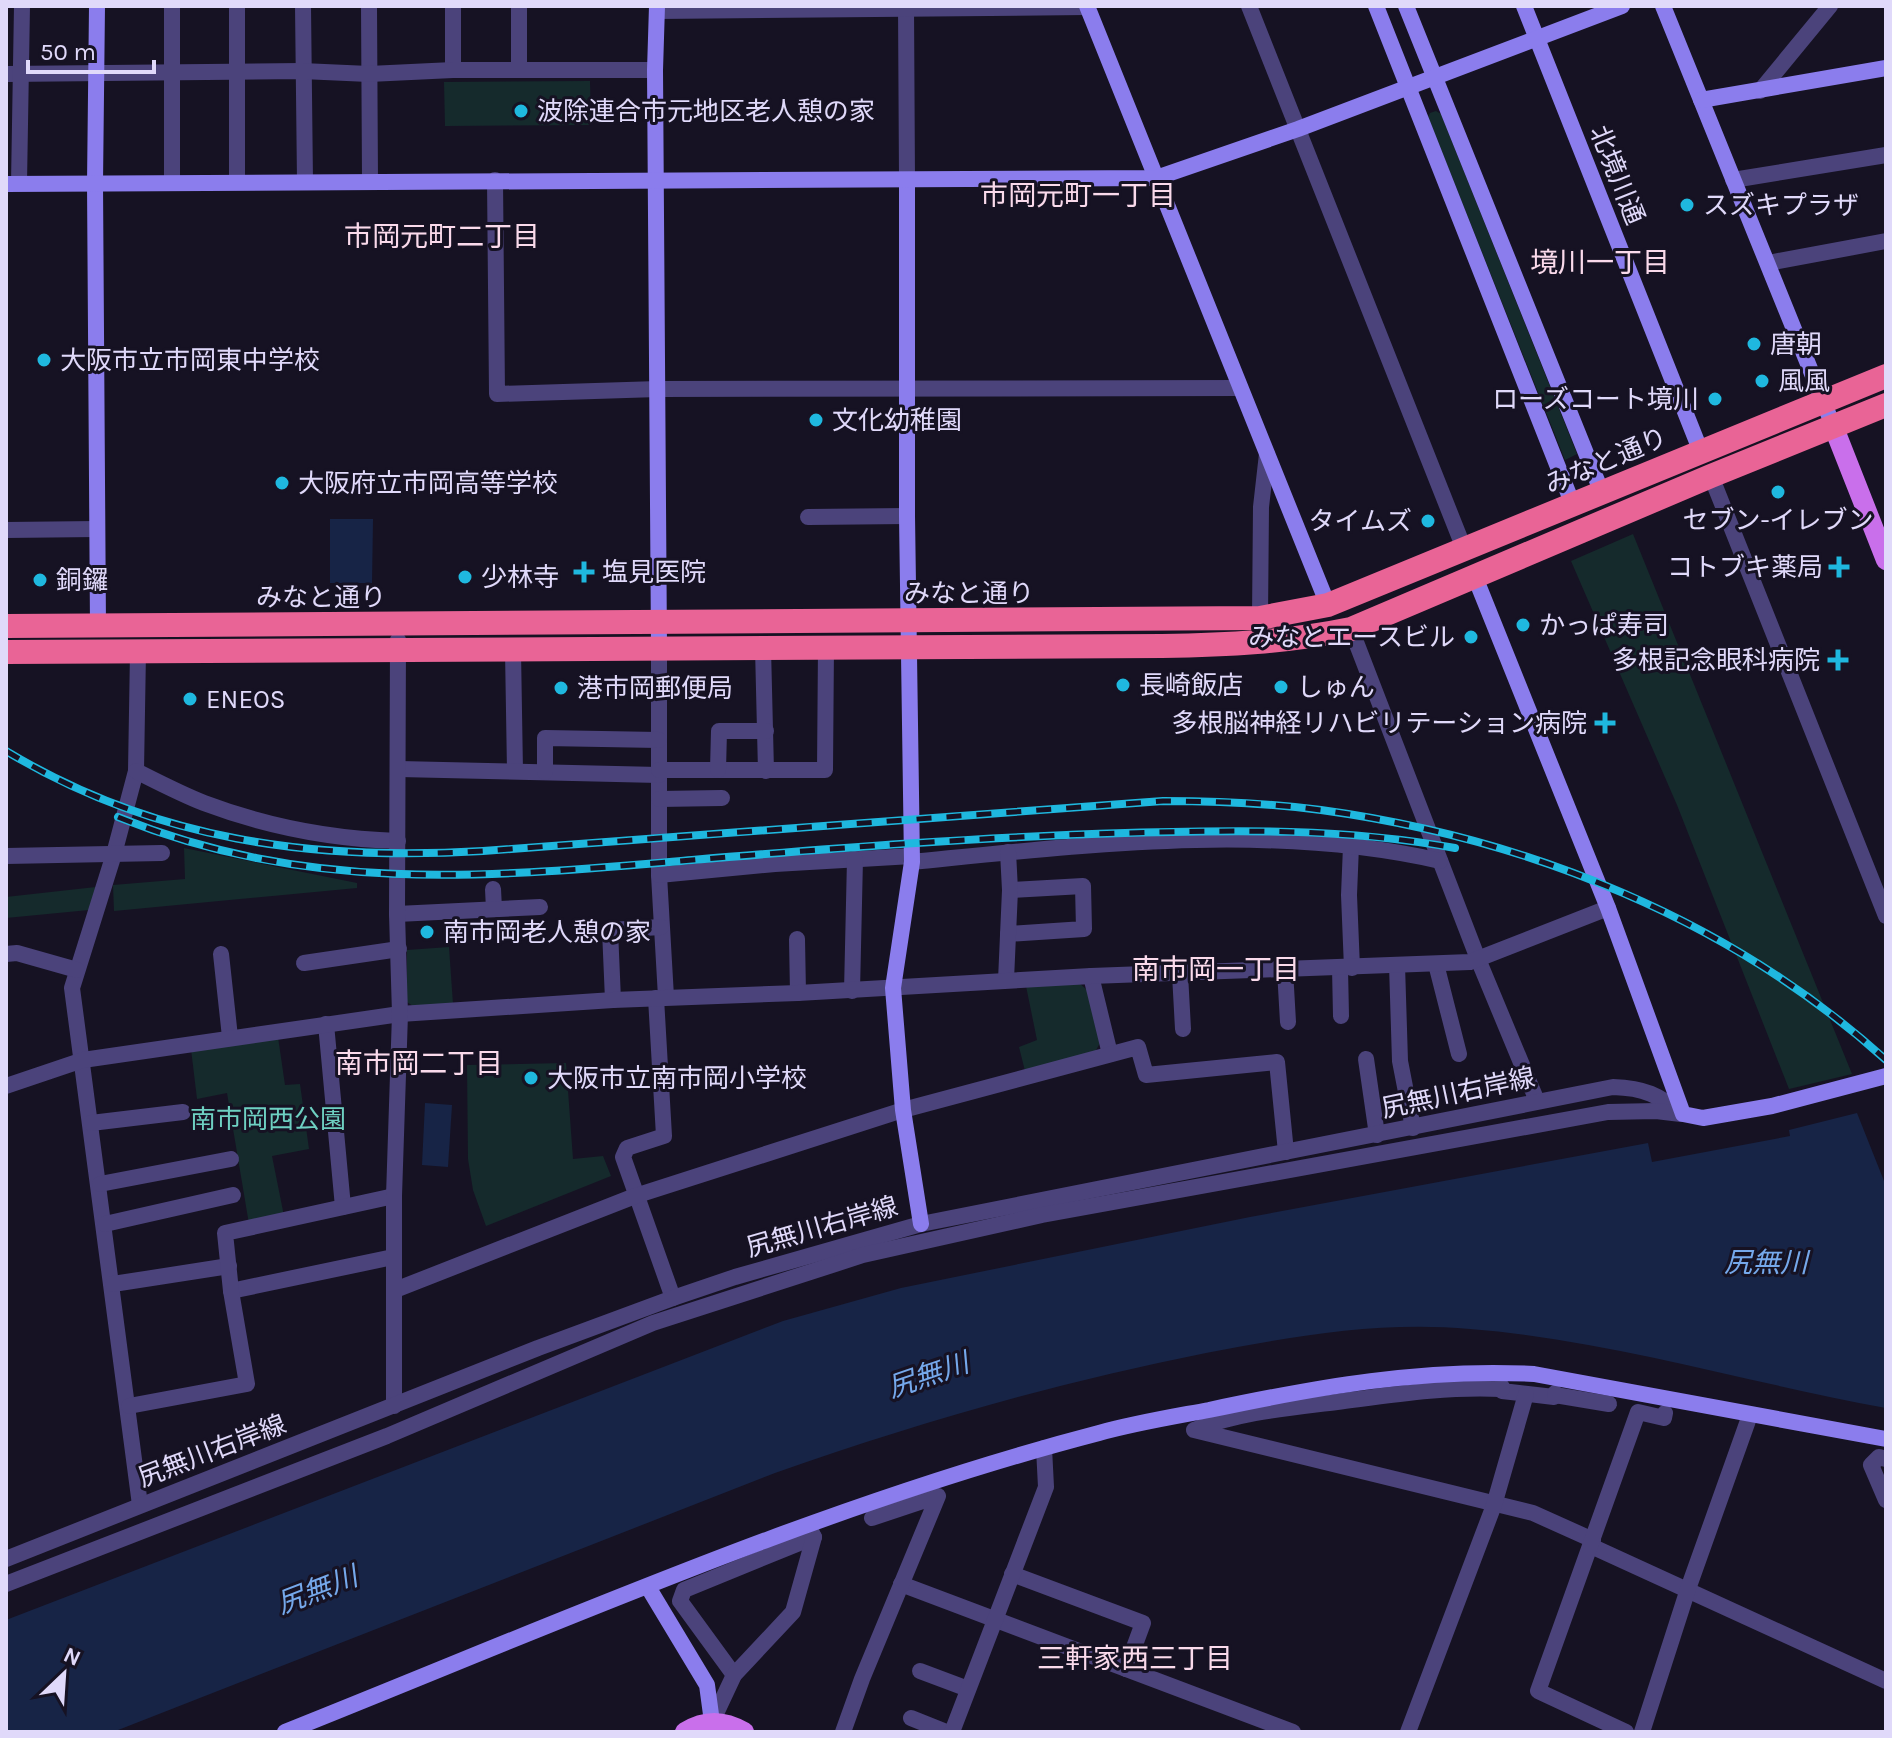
<svg xmlns="http://www.w3.org/2000/svg" width="1892" height="1738" viewBox="0 0 1892 1738" font-family="Karla,'Noto Sans JP',sans-serif">
<style>
.green{fill:#152a2c}
.water{fill:#172446}
.lines{fill:none;stroke-linecap:round;stroke-linejoin:round}
.street{stroke:#4b437b;stroke-width:16}
.secondary{stroke:#8b7ded;stroke-width:16}
.primary{stroke:#c96feb;stroke-width:20}
.highway{stroke:#e96496;stroke-width:24}
.rail-casing{stroke:#1fb8df;stroke-width:8}
.rail{stroke:#161223;stroke-width:5;stroke-dasharray:15;stroke-linecap:butt}
.poi-dot{fill:#1fb8df;stroke:#161223;stroke-width:3}
.labels{text-anchor:middle;dominant-baseline:central;stroke-width:6;stroke-linejoin:round;paint-order:stroke}
.poi-label{font-size:26px;fill:#e0d9fa;stroke:#161223;text-anchor:start}
.street-label{font-size:26px;fill:#e0d9fa;stroke:#161223}
.park-label{font-size:26px;fill:#6ed0c2;stroke:#161223}
.neighbourhood-label{font-size:28px;fill:#fadaeb;stroke:#161223}
.water-label{font-size:28px;font-style:italic;fill:#75a8eb;stroke:#161223}
</style>
<rect width="100%" height="100%" fill="#161223"/>
<g class="green">
<path d="M 590,81 L 591,125 L 445,126 L 444,82 Z"/>
<path d="M 1436,111 L 1441,114 L 1577,454 L 1565,460 L 1428,117 L 1430,113 Z"/>
<path d="M 1633,534 L 1852,1074 L 1789,1089 L 1677,805 L 1571,561 Z"/>
<path d="M 184,848 L 357,883 L 357,888 L 114,911 L 113,885 L 185,879 Z"/>
<path d="M 96,887 L 89,910 L 6,918 L 6,897 Z"/>
<path d="M 449,947 L 453,1004 L 413,1006 L 407,1002 L 407,950 Z"/>
<path d="M 1079,983 L 1087,990 L 1101,1041 L 1095,1052 L 1025,1071 L 1019,1047 L 1037,1040 L 1026,986 Z"/>
<path d="M 278,1037 L 285,1085 L 300,1084 L 309,1149 L 272,1156 L 284,1216 L 249,1224 L 227,1093 L 197,1099 L 191,1049 Z"/>
<path d="M 566,1063 L 573,1159 L 603,1156 L 611,1176 L 486,1226 L 473,1190 L 468,1159 L 467,1065 Z"/>
</g>
<g class="water">
<path d="M 330,519 L 373,519 L 372,583 L 330,583 Z"/>
<path d="M 425,1103 L 452,1105 L 448,1167 L 422,1165 Z"/>
<path d="M 1857,1113 L 1886,1186 L 1886,1408 C 1748,1383 1610,1340 1470,1329 C 1380,1321 1294,1336 1206,1353 C 1059,1382 916,1423 775,1473 L 113,1732 L 6,1732 L 6,1620 L 783,1321 L 901,1288 L 1250,1217 L 1648,1143 L 1652,1162 L 1790,1136 L 1789,1130 Z"/>
</g>
<g class="lines">
<g class="street">
<path d="M 303,6 L 305,182"/>
<path d="M 369,6 L 370,181"/>
<path d="M 453,6 L 453,70"/>
<path d="M 906,6 L 907,180"/>
<path d="M 1249,6 L 1465,551"/>
<path d="M 657,11 L 1087,7"/>
<path d="M 519,69 L 519,6"/>
<path d="M 6,74 L 302,71 L 369,74 L 453,70 L 655,70"/>
<path d="M 1760,91 L 1830,6"/>
<path d="M 495,180 L 497,394 L 658,389 L 1240,388"/>
<path d="M 1733,180 L 1886,155"/>
<path d="M 237,182 L 237,6"/>
<path d="M 19,183 L 22,6"/>
<path d="M 172,183 L 172,6"/>
<path d="M 1768,263 L 1886,241"/>
<path d="M 1711,476 L 1886,916"/>
<path d="M 808,517 L 907,516"/>
<path d="M 6,530 L 97,529"/>
<path d="M 1260,618 L 1261,507 L 1267,454"/>
<path d="M 1351,629 L 1478,959 L 1537,1101"/>
<path d="M 659,647 L 659,875 L 666,997"/>
<path d="M 763,648 L 766,771"/>
<path d="M 513,651 L 515,771"/>
<path d="M 138,652 L 136,771 L 114,854 L 72,988 L 140,1505"/>
<path d="M 399,769 L 659,775"/>
<path d="M 659,770 L 825,770 L 826,646"/>
<path d="M 718,770 L 719,731 L 766,731"/>
<path d="M 136,771 C 158,782 181,794 204,803 C 265,826 332,839 398,841"/>
<path d="M 545,772 L 545,738 L 659,740"/>
<path d="M 659,799 L 722,798"/>
<path d="M 1351,846 L 1349,895 L 1352,968"/>
<path d="M 6,856 L 162,853"/>
<path d="M 912,862 C 1084,845 1270,822 1440,861"/>
<path d="M 659,875 L 775,864 L 912,856"/>
<path d="M 493,889 L 494,909"/>
<path d="M 397,914 L 540,907"/>
<path d="M 1008,934 L 1084,929 L 1083,886 L 1010,890"/>
<path d="M 797,939 L 798,993"/>
<path d="M 6,954 L 17,953 L 77,970"/>
<path d="M 221,954 L 230,1037"/>
<path d="M 304,963 L 399,949"/>
<path d="M 1436,964 L 1459,1054"/>
<path d="M 1397,965 L 1400,1061 L 1413,1128"/>
<path d="M 1340,968 L 1341,1016"/>
<path d="M 1285,970 L 1288,1022"/>
<path d="M 1180,974 L 1183,1029"/>
<path d="M 1091,976 L 1110,1054"/>
<path d="M 1006,980 L 1010,890 L 1008,852"/>
<path d="M 852,991 L 855,859"/>
<path d="M 656,998 L 664,1136 L 627,1148 L 623,1157 L 673,1298"/>
<path d="M 613,1000 L 610,930 L 661,927"/>
<path d="M 326,1024 L 343,1207"/>
<path d="M 1366,1059 L 1377,1135"/>
<path d="M 6,1086 L 83,1060 L 400,1014 L 613,1000 L 798,993 L 1091,976 L 1470,962 L 1608,908"/>
<path d="M 91,1123 L 183,1112"/>
<path d="M 100,1184 L 231,1159"/>
<path d="M 105,1224 L 233,1195"/>
<path d="M 113,1284 L 229,1266"/>
<path d="M 395,1290 L 635,1196 L 903,1110 L 1138,1047 L 1146,1075 L 1277,1062 L 1286,1152"/>
<path d="M 231,1291 L 393,1257"/>
<path d="M 1502,1387 L 1502,1391 L 1554,1397 L 1555,1393"/>
<path d="M 1502,1389 C 1447,1386 1391,1395 1337,1402 C 1289,1408 1239,1412 1194,1430 L 1533,1513 L 1593,1540"/>
<path d="M 1555,1395 L 1609,1404"/>
<path d="M 129,1406 L 247,1384 L 231,1291 L 225,1233 L 394,1196"/>
<path d="M 394,1406 L 394,1196 L 400,1014 L 397,914 L 398,640"/>
<path d="M 1886,1459 L 1879,1457 L 1871,1465 L 1886,1500"/>
<path d="M 1591,1546 L 1886,1681"/>
<path d="M 6,1559 L 538,1348 L 673,1298 L 735,1277 L 921,1224 L 1613,1087 C 1645,1088 1658,1095 1683,1114"/>
<path d="M 1012,1574 L 1143,1623 L 1126,1669"/>
<path d="M 6,1584 L 387,1436 L 653,1323 L 863,1255 L 1042,1215 L 1608,1112 L 1656,1111 L 1681,1114"/>
<path d="M 901,1584 L 1293,1732"/>
<path d="M 920,1671 L 968,1689"/>
<path d="M 734,1675 L 680,1601 L 684,1590 L 814,1537"/>
<path d="M 911,1718 L 946,1732"/>
<path d="M 712,1722 L 734,1675 L 793,1612 L 814,1537 L 811,1531"/>
<path d="M 843,1732 L 862,1679 L 938,1496 L 872,1518"/>
<path d="M 952,1732 L 1046,1487 L 1044,1448"/>
<path d="M 1408,1732 L 1494,1505 L 1526,1394"/>
<path d="M 1626,1732 L 1538,1691 L 1638,1412 L 1664,1418 L 1665,1413"/>
<path d="M 1642,1732 L 1688,1589 L 1750,1415"/>
</g>
<g class="secondary">
<path d="M 97,6 L 95,183 L 98,627"/>
<path d="M 657,6 L 655,70 L 659,647"/>
<path d="M 1087,6 L 1328,605"/>
<path d="M 1376,6 L 1573,505"/>
<path d="M 1406,6 L 1602,493"/>
<path d="M 1524,6 L 1701,452"/>
<path d="M 1663,6 L 1834,428"/>
<path d="M 1701,100 L 1886,68"/>
<path d="M 907,180 L 907,516 L 912,862 L 893,988 L 903,1110 L 921,1224"/>
<path d="M 6,184 L 1156,178 L 1298,129 L 1622,6"/>
<path d="M 1475,577 L 1608,908 L 1683,1114 L 1703,1118 L 1772,1106 L 1886,1076"/>
<path d="M 648,1587 L 707,1685 L 712,1722"/>
<path d="M 285,1732 C 551,1626 822,1505 1099,1433 C 1135,1423 1172,1417 1209,1410 C 1317,1387 1424,1368 1534,1374 L 1886,1439"/>
</g>
<g class="primary">
<path d="M 1834,428 L 1886,560"/>
<path d="M 685,1732 C 705,1720 723,1720 744,1732"/>
</g>
<g class="highway">
<path d="M 6,626 L 1260,618 L 1328,605 L 1886,376"/>
<path d="M 6,652 L 1162,646 C 1226,645 1288,642 1351,629 L 1711,476 L 1886,405"/>
</g>
<g class="rail-casing">
<g id="rail">
<path d="M 6,751 C 156,841 312,861 483,851 L 1163,801 C 1216,801 1268,803 1321,810 C 1527,838 1730,919 1886,1060"/>
<path d="M 118,817 C 313,895 489,877 692,860 C 836,848 980,837 1125,833 C 1236,830 1345,828 1455,848"/>
</g>
</g>
<use href="#rail" class="rail"/>
</g>
<g class="poi-dot">
<circle cx="521" cy="111" r="8"/>
<circle cx="1687" cy="205" r="8"/>
<circle cx="1754" cy="344" r="8"/>
<circle cx="44" cy="360" r="8"/>
<circle cx="1762" cy="381" r="8"/>
<circle cx="1715" cy="399" r="8"/>
<circle cx="816" cy="420" r="8"/>
<circle cx="282" cy="483" r="8"/>
<circle cx="1778" cy="492" r="8"/>
<circle cx="1428" cy="521" r="8"/>
<path d="M1835 555h8v8h8v8h-8v8h-8v-8h-8v-8h8z"/>
<path d="M580 560h8v8h8v8h-8v8h-8v-8h-8v-8h8z"/>
<circle cx="465" cy="577" r="8"/>
<circle cx="40" cy="580" r="8"/>
<circle cx="1523" cy="625" r="8"/>
<circle cx="1471" cy="637" r="8"/>
<path d="M1834 648h8v8h8v8h-8v8h-8v-8h-8v-8h8z"/>
<circle cx="1123" cy="685" r="8"/>
<circle cx="1281" cy="687" r="8"/>
<circle cx="561" cy="688" r="8"/>
<circle cx="190" cy="699" r="8"/>
<path d="M1601 711h8v8h8v8h-8v8h-8v-8h-8v-8h8z"/>
<circle cx="427" cy="932" r="8"/>
<circle cx="531" cy="1078" r="8"/>
</g>
<g class="labels">
<g class="poi-label">
<text x="537" y="111">波除連合市元地区老人憩の家</text>
<text x="1703" y="205">スズキプラザ</text>
<text x="1770" y="344">唐朝</text>
<text x="60" y="360">大阪市立市岡東中学校</text>
<text x="1778" y="381">風風</text>
<text x="1699" y="399" text-anchor="end">ローズコート境川</text>
<text x="832" y="420">文化幼稚園</text>
<text x="298" y="483">大阪府立市岡高等学校</text>
<text x="1778" y="520" text-anchor="middle">セブン-イレブン</text>
<text x="1412" y="521" text-anchor="end">タイムズ</text>
<text x="1823" y="567" text-anchor="end">コトブキ薬局</text>
<text x="602" y="572">塩見医院</text>
<text x="481" y="577">少林寺</text>
<text x="56" y="580">銅鑼</text>
<text x="1539" y="625">かっぱ寿司</text>
<text x="1455" y="637" text-anchor="end">みなとエースビル</text>
<text x="1820" y="660" text-anchor="end">多根記念眼科病院</text>
<text x="1139" y="685">長崎飯店</text>
<text x="1297" y="687">しゅん</text>
<text x="577" y="688">港市岡郵便局</text>
<text x="206" y="699">ENEOS</text>
<text x="1587" y="723" text-anchor="end">多根脳神経リハビリテーション病院</text>
<text x="443" y="932">南市岡老人憩の家</text>
<text x="547" y="1078">大阪市立南市岡小学校</text>
</g>
<g class="street-label">
<text transform="translate(1617 175) rotate(68)">北境川通</text>
<text transform="translate(1606 461) rotate(-23)">みなと通り</text>
<text x="969" y="593">みなと通り</text>
<text x="321" y="597">みなと通り</text>
<text transform="translate(1458 1093) rotate(-12)">尻無川右岸線</text>
<text transform="translate(822 1227) rotate(-16)">尻無川右岸線</text>
<text transform="translate(212 1451) rotate(-21)">尻無川右岸線</text>
</g>
<g class="park-label">
<text x="268" y="1119">南市岡西公園</text>
</g>
<g class="neighbourhood-label">
<text x="1078" y="195">市岡元町一丁目</text>
<text x="442" y="236">市岡元町二丁目</text>
<text x="1600" y="262">境川一丁目</text>
<text x="1216" y="969">南市岡一丁目</text>
<text x="419" y="1063">南市岡二丁目</text>
<text x="1135" y="1658">三軒家西三丁目</text>
</g>
<g class="water-label">
<text x="1766" y="1262">尻無川</text>
<text transform="translate(928 1375) rotate(-19)">尻無川</text>
<text transform="translate(317 1590) rotate(-21)">尻無川</text>
</g>
</g>
<rect width="1892" height="1738" fill="none" stroke="#e0d9fa" stroke-width="16"/>
<g transform="translate(64 1674) rotate(25)" stroke="#161223" stroke-width="6" paint-order="stroke">
<path d="M0-6L14 30L0 20L-14 30Z" fill="#e0d9fa"/>
<text y="-12" font-size="22" font-weight="bold" text-anchor="middle" fill="#e0d9fa">N</text>
</g>
<path d="M28 60v12h126v-12" fill="none" stroke="#e0d9fa" stroke-width="4"/>
<text x="40" y="60" font-size="24" fill="#e0d9fa" stroke="#161223" stroke-width="6" paint-order="stroke">50 m</text>
</svg>
